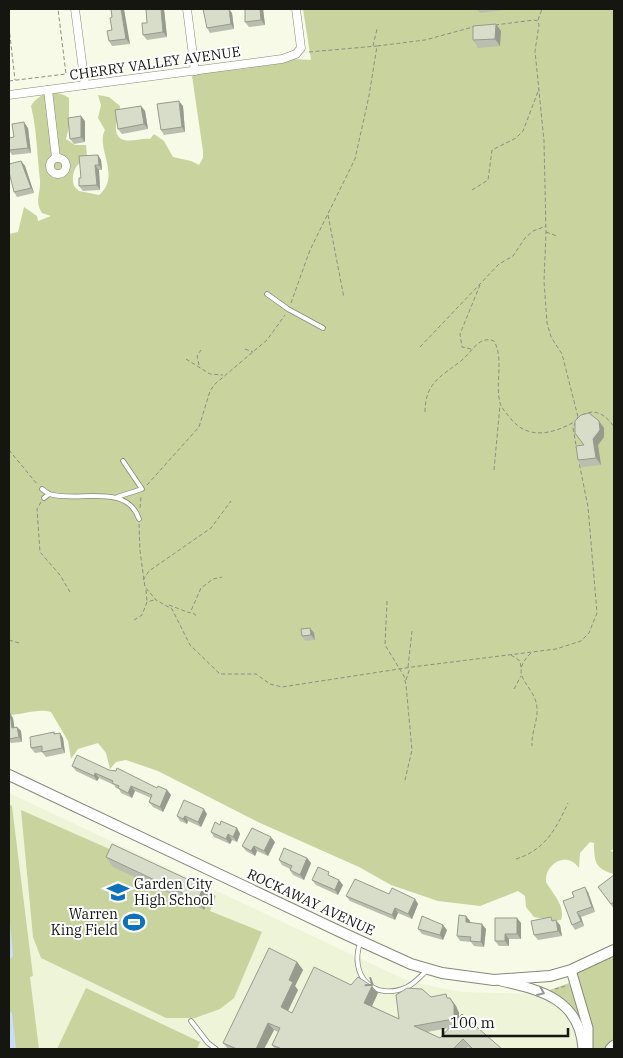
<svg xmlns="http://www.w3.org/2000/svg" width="623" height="1058" viewBox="0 0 623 1058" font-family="'IBM Plex Serif',serif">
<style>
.built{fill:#eef4d8}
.green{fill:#c9d39e}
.water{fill:#c8dff7}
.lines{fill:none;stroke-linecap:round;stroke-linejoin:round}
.service-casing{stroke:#858977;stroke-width:5.5}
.minor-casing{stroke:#858977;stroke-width:9}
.tertiary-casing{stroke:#858977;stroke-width:11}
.secondary-casing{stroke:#858977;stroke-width:12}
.path{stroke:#8b8e81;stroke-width:1;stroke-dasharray:4 2.5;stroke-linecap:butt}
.service{stroke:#fff;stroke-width:4}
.minor{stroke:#fff;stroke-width:8}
.tertiary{stroke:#fff;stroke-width:9}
.secondary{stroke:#fff;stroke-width:10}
.wall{fill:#babeae;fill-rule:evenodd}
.shaded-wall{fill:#979b8d}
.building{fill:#d8ddca;stroke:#979b8d}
.oneway{stroke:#959693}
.labels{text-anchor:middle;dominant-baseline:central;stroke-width:4;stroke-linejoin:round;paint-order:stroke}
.street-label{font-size:14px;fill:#14160f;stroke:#fff}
.poi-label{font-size:14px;fill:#14160f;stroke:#fff;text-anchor:start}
</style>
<rect width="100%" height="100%" fill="#f6fae7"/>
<path class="built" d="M 9,793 L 395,975 L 412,982 L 461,992 L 538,994 L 561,1007 L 576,1025 L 581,1049 L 39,1049 L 9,808 Z"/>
<g class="green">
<path d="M 303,9 L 614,9 L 614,849 L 610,851 L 614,852 L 614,874 C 595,869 594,861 594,843 L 590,842 L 580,853 L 579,868 C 567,851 545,863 546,882 C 552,893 566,906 561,920 L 553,921 L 534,917 L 526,907 L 525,896 L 518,891 L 480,906 L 438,901 L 391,885 L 359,867 L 258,822 L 158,771 L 126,760 L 116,762 L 110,769 L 106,753 L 98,743 L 78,749 L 71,759 L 68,741 L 51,712 C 38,708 22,715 9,715 L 9,234 L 18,232 L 24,207 L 37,216 L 38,221 L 51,216 L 42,213 C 34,201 41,193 40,180 C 37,155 37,130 31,106 C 38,93 56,88 69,98 L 69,127 L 66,139 L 75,145 L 86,145 L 87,156 C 77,164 70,172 74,186 L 79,191 L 99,195 C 122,176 95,148 105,130 L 98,118 L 101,105 L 98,95 L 109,97 L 120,106 C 120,113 115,122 116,130 C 119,148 138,137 150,139 L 154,134 L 164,141 L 173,157 L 191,161 L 199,165 L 203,158 L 203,151 L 192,76 L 194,73 L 243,69 L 294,59 L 311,60 Z"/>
<path d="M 9,804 L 12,806 L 33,976 L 30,977 L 39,1049 L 9,1049 Z"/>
<path d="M 21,810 L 216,896 L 210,911 L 262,932 L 234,998 L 220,1009 L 195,1018 L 166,1018 L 41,958 L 33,937 Z"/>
<path d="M 614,955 L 614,1039 L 606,1049 L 590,1049 L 575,971 Z"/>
<path d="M 569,983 L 581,1019 L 570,1006 L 547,991 Z"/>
<path d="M 86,988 L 200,1042 L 197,1049 L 57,1049 Z"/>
</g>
<g class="water">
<path d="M 9,910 L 13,956 L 9,960 Z"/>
<path d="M 9,1011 L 12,1013 L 16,1049 L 9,1049 Z"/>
</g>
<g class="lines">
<g class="service-casing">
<g id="service">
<path d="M 267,294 L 288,309 L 323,328"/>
<path d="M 42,489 L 49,494 L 44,498"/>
<path d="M 49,494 C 77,503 127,482 139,519"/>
<path d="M 117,497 L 142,489 L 123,461"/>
<path d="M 360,943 C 349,976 374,1002 407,987 C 415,983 421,976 427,970"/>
<path d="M 191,1021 L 208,1043 L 216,1049"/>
</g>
</g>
<g class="minor-casing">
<g id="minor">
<path d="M 75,9 L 85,85"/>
<path d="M 187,9 L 195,71"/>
<path d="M 48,90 L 56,158"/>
<path d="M 9,95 L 282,59 L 296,54 L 301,48 L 296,9"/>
<circle cx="58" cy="166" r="8"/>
</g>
</g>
<g class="tertiary-casing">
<g id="tertiary">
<path d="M 571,970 L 588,1028 L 588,1049"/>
<path d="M 501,981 C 542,990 580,1000 583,1049"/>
<path d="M 610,1049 L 614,1045"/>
</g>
</g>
<g class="secondary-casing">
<path id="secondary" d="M 9,775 L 345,934 L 411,964 L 442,973 L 494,980 L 550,976 L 571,970 L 614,950"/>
</g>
<g class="path">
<path d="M 538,20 L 542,9"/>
<path d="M 495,25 L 534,20 L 538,21 L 539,25 L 535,51 L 544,141 L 546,232 L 544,281 L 547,323 L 551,337 L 562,354 L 578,417"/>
<path d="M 9,27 L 15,80"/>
<path d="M 373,46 L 377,29"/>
<path d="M 309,52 L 377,46"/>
<path d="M 9,81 L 66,74 L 58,9"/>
<path d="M 472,190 L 488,180 L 492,150 L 516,138 L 523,131 L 539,89"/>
<path d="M 328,215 L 344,298"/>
<path d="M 546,232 L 557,236"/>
<path d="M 291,303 L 310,250 L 355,159 L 369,96 L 377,46 L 425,40 L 473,27"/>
<path d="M 420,347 L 499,264 L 513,256 L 525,238 L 533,231 L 546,226"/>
<path d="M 245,349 L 253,352"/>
<path d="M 471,349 L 462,347 L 460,334 L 480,285"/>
<path d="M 186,359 L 210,374 L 223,375"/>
<path d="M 199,365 L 197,356 L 201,350"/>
<path d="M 425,412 C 425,381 443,376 462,360 C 472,352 479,335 494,341 C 504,358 495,384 500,403 C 502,409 507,414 511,419 C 528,440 553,434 574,422"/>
<path d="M 582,415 C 596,408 606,415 614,427"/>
<path d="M 9,450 L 37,484"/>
<path d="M 577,451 L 573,428 L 578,417"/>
<path d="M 494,470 L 500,405"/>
<path d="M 147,485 L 199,427 L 210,391 L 215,384 L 267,340 L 285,315"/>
<path d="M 41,502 L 37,509 L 40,552 L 60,575 L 70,592"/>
<path d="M 140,508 L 141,497"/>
<path d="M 139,524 L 140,551 L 145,587 L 156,600 L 172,609 L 190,645 L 220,674 L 256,674 L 270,684 L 282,687 L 412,667 L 556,649 L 581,641 L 589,633 L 597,613 L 588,507 L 579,462"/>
<path d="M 143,580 L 149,571 L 211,528 L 231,501"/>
<path d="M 146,590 L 147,601"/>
<path d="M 387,601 L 385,645 L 404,676 L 406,685 L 412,750 L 405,780"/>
<path d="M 169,605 L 190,613 L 201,588 L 213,579 L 222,577"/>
<path d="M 193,613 L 198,617"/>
<path d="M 134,620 L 142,615 L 147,602 L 154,600"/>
<path d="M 9,640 L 19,643"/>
<path d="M 531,653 C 506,677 536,685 537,708 C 538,721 531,733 532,746"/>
<path d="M 511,655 L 520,661 L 521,667"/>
<path d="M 408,667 L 412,631"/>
<path d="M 406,680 L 410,668"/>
<path d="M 514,689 L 521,676"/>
<path d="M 516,859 C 545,850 556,829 568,803"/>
<path d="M 555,989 L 566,986"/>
</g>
<use href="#service" class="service"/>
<use href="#minor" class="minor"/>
<use href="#tertiary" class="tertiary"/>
<use href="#secondary" class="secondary"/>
</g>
<g class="wall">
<path d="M 164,9 L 167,37 L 147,40 L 143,35 L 147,23 Z"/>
<path d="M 263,9 L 265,25 L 249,27 L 245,22 Z"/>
<path d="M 476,9 L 513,9 L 480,13 Z"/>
<path d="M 232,13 L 234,29 L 210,33 L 207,28 Z"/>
<path d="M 112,17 L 130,44 L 112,46 L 109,41 L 112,30 Z"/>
<path d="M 496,24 L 501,31 L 500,46 L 478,48 L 473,40 Z"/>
<path d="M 141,106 L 145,111 L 148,129 L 122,134 L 118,129 Z"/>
<path d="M 183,106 L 185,132 L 164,135 L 161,130 Z"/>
<path d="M 85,121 L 85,142 L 74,144 L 70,139 Z"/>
<path d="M 28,128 L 31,153 L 12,155 L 9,150 L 14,137 Z"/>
<path d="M 98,155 L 101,160 L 102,170 L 99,170 L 100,190 L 83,191 L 79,186 L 81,178 Z"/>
<path d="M 21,161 L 25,166 L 34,193 L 17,197 L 14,192 Z"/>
<path d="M 604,428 L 604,437 L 598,445 L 601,465 L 582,467 L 578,460 L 584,445 Z"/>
<path d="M 310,628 L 314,633 L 315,640 L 305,641 L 302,636 Z"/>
<path d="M 9,714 L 13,718 L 14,727 L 17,727 L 21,731 L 22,742 L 11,743 L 9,740 Z"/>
<path d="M 54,732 L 56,734 L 60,733 L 63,738 L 65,753 L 46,757 L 42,752 L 35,753 L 31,748 Z"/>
<path d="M 72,766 L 109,770 L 157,788 L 167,790 L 171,795 L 163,812 L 153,807 L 149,802 L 151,798 L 135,791 L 132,798 L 121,793 L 119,789 L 116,788 L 114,785 L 99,778 L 97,781 L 76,771 Z"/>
<path d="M 207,814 L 201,827 L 188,821 L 187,824 L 180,821 L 177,816 Z"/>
<path d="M 220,825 L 237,828 L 240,834 L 237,842 L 232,840 L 230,844 L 214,837 L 211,832 Z"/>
<path d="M 275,842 L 268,856 L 257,851 L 255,856 L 246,851 L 242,846 Z"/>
<path d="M 106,857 L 210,897 L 204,910 L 113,867 Z"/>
<path d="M 307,858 L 311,863 L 304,880 L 293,875 L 290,870 L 290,869 L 282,865 L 279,860 Z"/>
<path d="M 614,875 L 614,909 L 598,887 Z"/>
<path d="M 332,877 L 343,885 L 338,895 L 316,885 L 312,880 Z"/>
<path d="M 588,892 L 595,912 L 581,917 L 584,926 L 575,930 L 572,925 L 574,897 Z"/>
<path d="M 389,894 L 415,899 L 418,904 L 412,919 L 398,913 L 395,920 L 350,901 L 346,896 Z"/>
<path d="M 466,916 L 470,921 L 470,922 L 486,929 L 484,947 L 474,946 L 471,942 L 460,941 L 457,936 Z"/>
<path d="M 517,918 L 521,923 L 521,939 L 509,939 L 509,946 L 499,946 L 495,941 Z"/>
<path d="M 553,921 L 560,925 L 562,936 L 538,940 L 534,935 Z"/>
<path d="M 418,929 L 447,930 L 443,940 L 422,934 Z"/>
<path d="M 297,962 L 303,970 L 295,986 L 298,990 L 288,1011 L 292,1013 L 351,985 L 378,993 L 372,1006 L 399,1019 L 431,997 L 450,998 L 456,1006 L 459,1013 L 459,1017 L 502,1049 L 470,1049 L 468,1047 L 466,1049 L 275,1049 L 272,1045 L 278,1032 L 274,1030 L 264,1049 L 228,1049 L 223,1043 ZM 449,1028 L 440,1038 L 427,1032 Z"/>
</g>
<g class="shaded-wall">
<path d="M 121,9 L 124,9 L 130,44 L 126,39 Z"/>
<path d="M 161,9 L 164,9 L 167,37 L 163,32 Z"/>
<path d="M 229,9 L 232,13 L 234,29 L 231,24 Z"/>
<path d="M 260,9 L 263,9 L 265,25 L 261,20 Z"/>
<path d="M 496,24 L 501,31 L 500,46 L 495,39 Z"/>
<path d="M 179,101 L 183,106 L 185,132 L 182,127 Z"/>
<path d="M 141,106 L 145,111 L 148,129 L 144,124 Z"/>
<path d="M 81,116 L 85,121 L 85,142 L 81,137 Z"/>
<path d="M 24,122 L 28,128 L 31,153 L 28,148 Z"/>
<path d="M 98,155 L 101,160 L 102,170 L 99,165 Z"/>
<path d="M 21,161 L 25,166 L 34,193 L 31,188 Z"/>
<path d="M 95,165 L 99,170 L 100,190 L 97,185 Z"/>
<path d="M 599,421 L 604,428 L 604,437 L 598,445 L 601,465 L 596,458 L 593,439 Z"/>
<path d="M 310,628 L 314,633 L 315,640 L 311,635 Z"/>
<path d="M 10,713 L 13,718 L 15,732 L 12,728 Z"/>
<path d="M 17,727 L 21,731 L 22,742 L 19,737 Z"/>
<path d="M 60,733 L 63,738 L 65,753 L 62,748 Z"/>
<path d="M 95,773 L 99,778 L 97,781 L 94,776 Z"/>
<path d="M 131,786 L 135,791 L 132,798 L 128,793 Z"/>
<path d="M 167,790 L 171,795 L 163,812 L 160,807 Z"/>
<path d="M 204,809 L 207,814 L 201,827 L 198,822 Z"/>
<path d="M 185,816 L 188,821 L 187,824 L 183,819 Z"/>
<path d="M 237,828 L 240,834 L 237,842 L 233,837 Z"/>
<path d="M 228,834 L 232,840 L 230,844 L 226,839 Z"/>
<path d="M 271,837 L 275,842 L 268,856 L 264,851 Z"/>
<path d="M 254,846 L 257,851 L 255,856 L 251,851 Z"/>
<path d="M 307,858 L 311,863 L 304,880 L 300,875 Z"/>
<path d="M 339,880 L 343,885 L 338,895 L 335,890 Z"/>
<path d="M 204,887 L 210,897 L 204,910 L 197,900 Z"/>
<path d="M 585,887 L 588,892 L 595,912 L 592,907 Z"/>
<path d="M 415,899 L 418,904 L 412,919 L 408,914 Z"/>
<path d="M 395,908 L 398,913 L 395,920 L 392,915 Z"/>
<path d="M 577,912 L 581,917 L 584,926 L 581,921 Z"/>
<path d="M 466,916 L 470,921 L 470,927 L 466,922 Z"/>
<path d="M 517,918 L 521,923 L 521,939 L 517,934 Z"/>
<path d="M 556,920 L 560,925 L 562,936 L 558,931 Z"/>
<path d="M 482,924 L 486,929 L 484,947 L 481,942 Z"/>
<path d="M 443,925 L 447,930 L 443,940 L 440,935 Z"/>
<path d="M 505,934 L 509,939 L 509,946 L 505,941 Z"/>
<path d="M 297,962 L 303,970 L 295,986 L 298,990 L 286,1015 L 281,1007 L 289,980 Z"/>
<path d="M 372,986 L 378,993 L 370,1010 L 364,1003 Z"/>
<path d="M 450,998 L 456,1006 L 459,1013 L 459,1026 L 454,1019 Z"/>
<path d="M 268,1023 L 274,1030 L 264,1049 L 256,1049 Z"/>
</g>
<g class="building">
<path d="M 111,9 L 121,9 L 126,39 L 109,41 L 107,31 L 112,30 L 110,18 L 112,17 Z"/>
<path d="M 146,9 L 161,9 L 163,32 L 143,35 L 142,23 L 147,23 Z"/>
<path d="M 203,9 L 229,9 L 231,24 L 207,28 Z"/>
<path d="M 245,9 L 260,9 L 261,20 L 245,22 Z"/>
<path d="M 496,24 L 495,39 L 473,40 L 473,26 Z"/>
<path d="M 179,101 L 182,127 L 161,130 L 157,104 Z"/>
<path d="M 141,106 L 144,124 L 118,129 L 115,110 Z"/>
<path d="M 81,116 L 81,137 L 70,139 L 68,118 Z"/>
<path d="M 24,122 L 28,148 L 9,150 L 9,138 L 14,137 L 12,124 Z"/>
<path d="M 98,155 L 99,165 L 95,165 L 97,185 L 79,186 L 79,178 L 81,178 L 79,156 Z"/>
<path d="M 21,161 L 31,188 L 14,192 L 9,172 L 9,164 Z"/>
<path d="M 589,413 L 599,421 L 600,430 L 593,439 L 596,458 L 578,460 L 576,446 L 584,445 L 575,433 L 575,421 L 581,415 Z"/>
<path d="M 310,628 L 311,635 L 302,636 L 301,629 Z"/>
<path d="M 10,713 L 12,728 L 17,727 L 19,737 L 9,739 L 9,714 Z"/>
<path d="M 54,732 L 54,734 L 60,733 L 62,748 L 42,752 L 42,746 L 31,748 L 30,737 Z"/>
<path d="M 77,755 L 109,770 L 116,771 L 117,768 L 157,788 L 158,786 L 167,790 L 160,807 L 149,802 L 152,795 L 131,786 L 128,793 L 118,788 L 119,786 L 112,783 L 113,781 L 95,773 L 94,776 L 72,766 Z"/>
<path d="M 184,800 L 204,809 L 198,822 L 185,816 L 183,819 L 177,816 Z"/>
<path d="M 221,821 L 237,828 L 233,837 L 228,834 L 226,839 L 211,832 L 215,822 L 220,825 Z"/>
<path d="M 252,828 L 271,837 L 264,851 L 254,846 L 251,851 L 242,846 Z"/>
<path d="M 112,844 L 204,887 L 197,900 L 106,857 Z"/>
<path d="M 284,848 L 307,858 L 300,875 L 290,870 L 292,866 L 279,860 Z"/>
<path d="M 318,867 L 329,872 L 328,875 L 339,880 L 335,890 L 312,880 Z"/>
<path d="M 614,875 L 614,902 L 611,904 L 598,887 Z"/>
<path d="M 355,879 L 389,894 L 392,888 L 415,899 L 408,914 L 395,908 L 392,915 L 346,896 Z"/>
<path d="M 585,887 L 592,907 L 577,912 L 581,921 L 572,925 L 563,901 L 574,897 L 572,892 Z"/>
<path d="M 459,915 L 466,916 L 466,922 L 482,924 L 481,942 L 470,941 L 471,937 L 457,936 Z"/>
<path d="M 422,916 L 443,925 L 440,935 L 418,929 Z"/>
<path d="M 551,917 L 552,921 L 556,920 L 558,931 L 534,935 L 531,921 Z"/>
<path d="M 495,918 L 517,918 L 517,934 L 505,934 L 505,941 L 495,941 Z"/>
<path d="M 269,948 L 297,962 L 289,980 L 293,982 L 281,1007 L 292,1013 L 314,967 L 351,985 L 358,977 L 372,986 L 364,1003 L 399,1019 L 396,995 L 407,988 L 422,989 L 431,997 L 446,994 L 447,998 L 450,998 L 454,1005 L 454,1019 L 414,1026 L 440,1038 L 462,1014 L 502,1049 L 473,1049 L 463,1039 L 453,1049 L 282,1049 L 272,1045 L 280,1028 L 268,1023 L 256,1049 L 237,1049 L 223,1043 Z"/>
</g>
<defs><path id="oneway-chevron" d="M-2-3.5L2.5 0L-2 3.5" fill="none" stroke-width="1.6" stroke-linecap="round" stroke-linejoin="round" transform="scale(1.25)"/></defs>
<g class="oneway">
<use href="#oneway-chevron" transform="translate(370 983) rotate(33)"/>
<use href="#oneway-chevron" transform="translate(541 992) rotate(23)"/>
</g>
<defs>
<g id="school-bare" transform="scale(1.725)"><path d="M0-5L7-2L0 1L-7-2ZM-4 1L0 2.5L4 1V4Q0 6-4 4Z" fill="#0c72be" stroke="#fff" stroke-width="2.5" paint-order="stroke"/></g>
<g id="stadium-bare" transform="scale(1.725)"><path d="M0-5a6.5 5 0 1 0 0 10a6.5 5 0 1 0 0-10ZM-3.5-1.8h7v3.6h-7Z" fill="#0c72be" stroke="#fff" stroke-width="2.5" paint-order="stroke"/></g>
</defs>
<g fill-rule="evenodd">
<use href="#school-bare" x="118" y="892"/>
<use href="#stadium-bare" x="134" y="922"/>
</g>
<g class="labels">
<g class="street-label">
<text transform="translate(155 63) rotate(-8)">CHERRY VALLEY AVENUE</text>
<text transform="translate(311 902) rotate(25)">ROCKAWAY AVENUE</text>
</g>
<g class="poi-label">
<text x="134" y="884">Garden City<tspan x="134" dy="16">High School</tspan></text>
<text x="118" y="914" text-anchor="end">Warren<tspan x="118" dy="16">King Field</tspan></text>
</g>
</g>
<rect width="623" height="1058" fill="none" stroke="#14160f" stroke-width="20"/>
<path d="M443 1028v8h125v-8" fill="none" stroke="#14160f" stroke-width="2.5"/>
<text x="450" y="1028" font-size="15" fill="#14160f" stroke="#ffffff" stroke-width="4" paint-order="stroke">100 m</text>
</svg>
